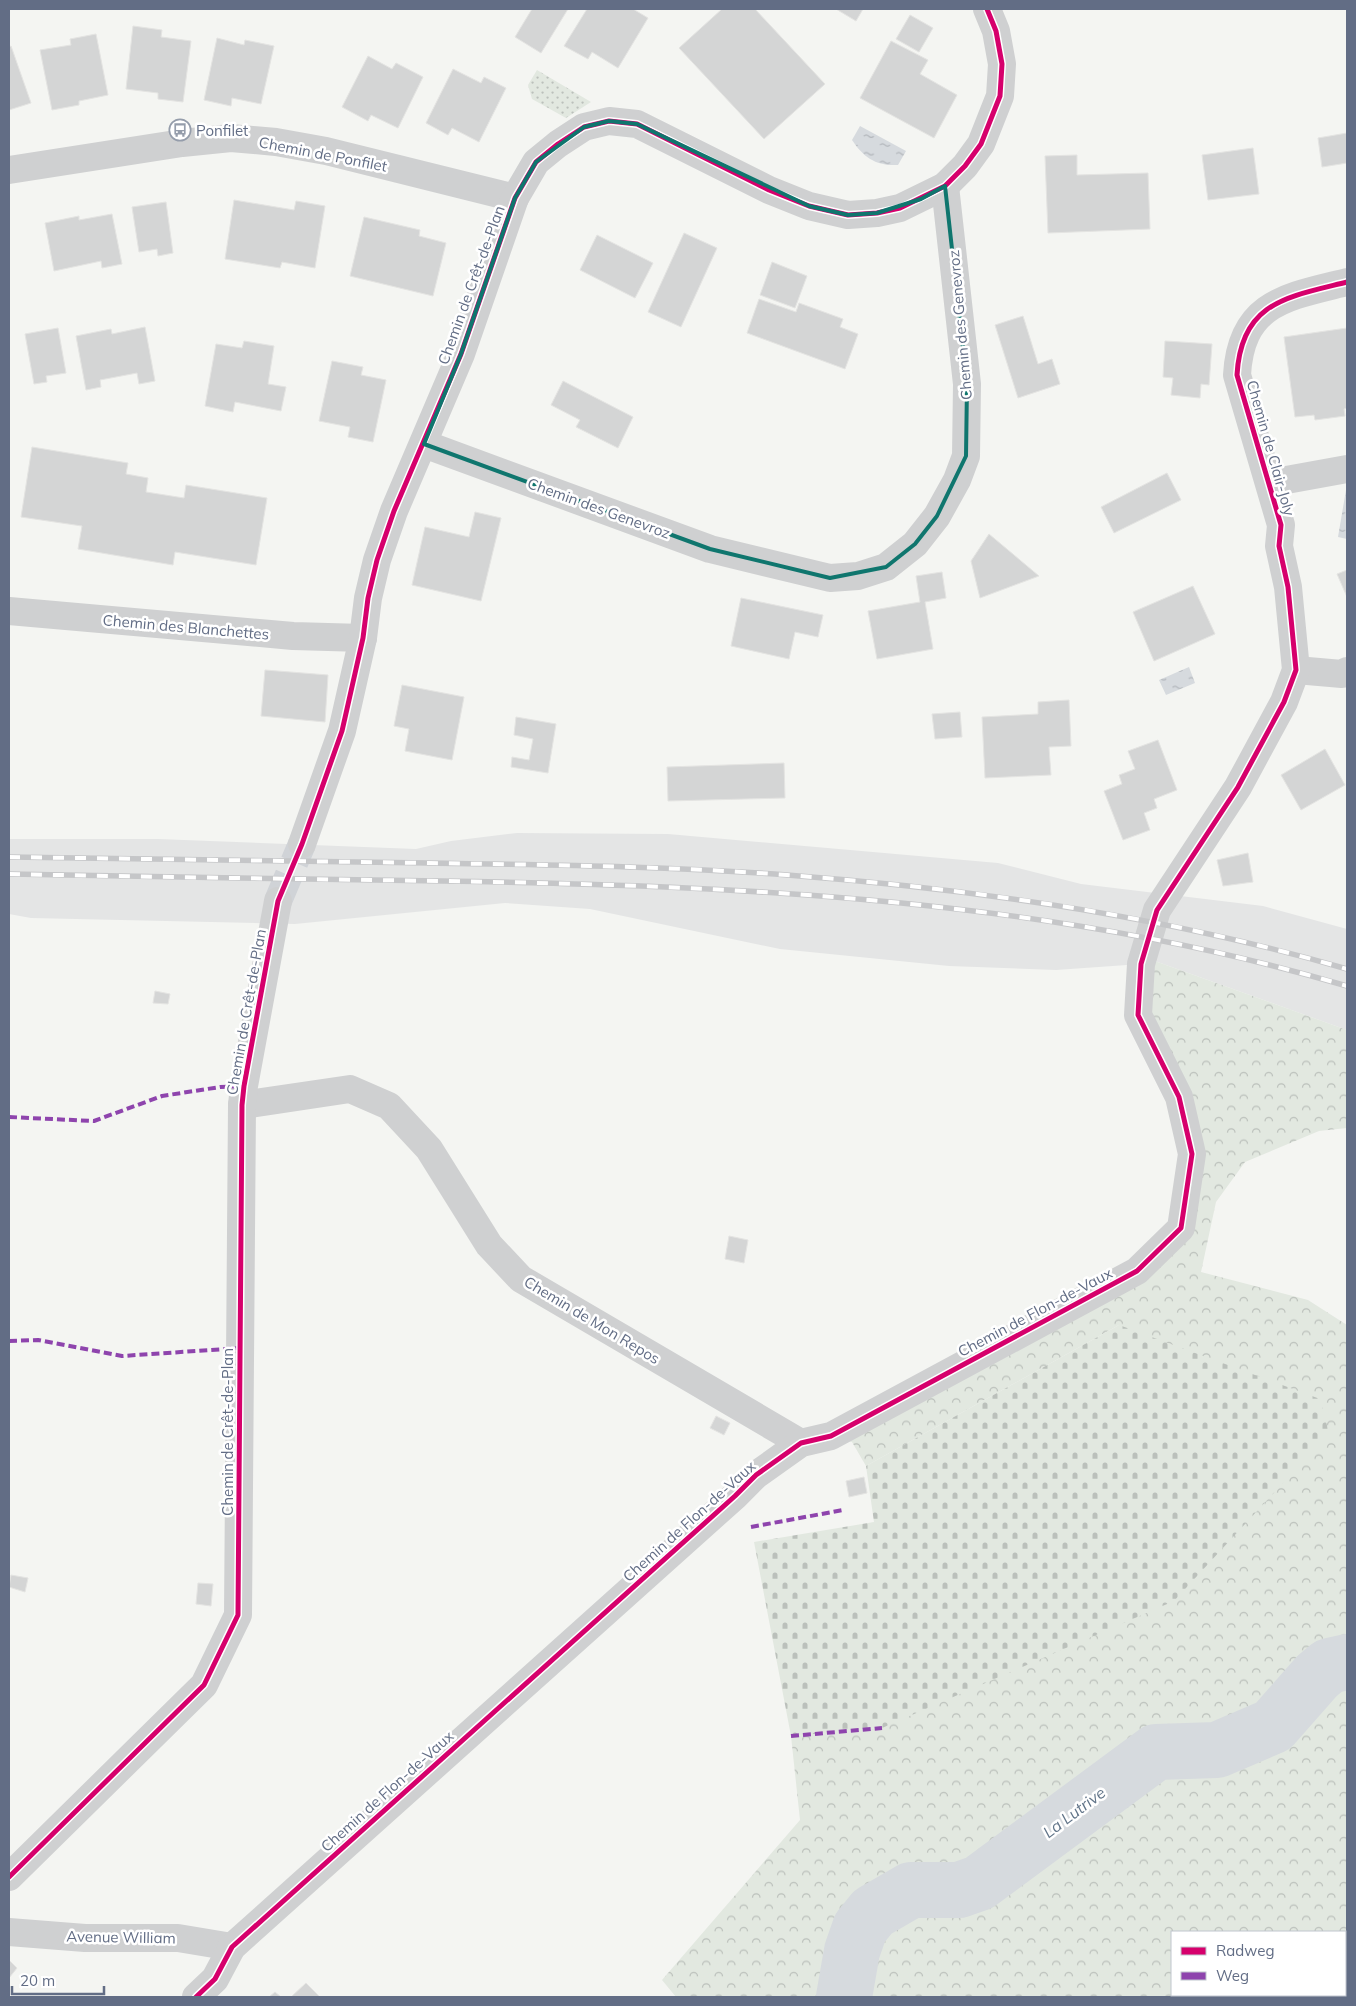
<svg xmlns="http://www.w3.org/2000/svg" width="1356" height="2006" viewBox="0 0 1356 2006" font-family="Mulish,sans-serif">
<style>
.built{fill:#e4e5e5}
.forest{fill:url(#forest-crowns);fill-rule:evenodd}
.cemetery{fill:url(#cemetery-stones)}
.park{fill:url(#park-dots)}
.water{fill:url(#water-ripples)}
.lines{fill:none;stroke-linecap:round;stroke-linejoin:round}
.river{stroke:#d6dade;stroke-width:56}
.building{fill:#d4d5d5;stroke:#e4e4e2}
.minor-tunnel{stroke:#d0d3d7;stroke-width:28;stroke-dasharray:28 14;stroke-linecap:butt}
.minor{stroke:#cfd0d1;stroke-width:28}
.rail-casing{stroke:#c5c6c8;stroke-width:5.5}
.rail{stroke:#fff;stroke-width:4;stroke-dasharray:11;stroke-linecap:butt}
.quiet{stroke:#8e44ad;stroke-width:4;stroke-dasharray:8 4;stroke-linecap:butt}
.cycleway-casing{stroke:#fff;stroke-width:8}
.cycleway{stroke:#d6006c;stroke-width:5}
.marked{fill:none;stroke:#0f766e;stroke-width:4;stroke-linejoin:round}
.labels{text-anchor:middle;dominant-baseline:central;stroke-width:5;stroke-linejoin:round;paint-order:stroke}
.poi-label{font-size:15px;fill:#626d85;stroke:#fff;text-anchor:start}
.street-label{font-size:15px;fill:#626d85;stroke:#fff}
.water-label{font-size:16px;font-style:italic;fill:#627589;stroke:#fff}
</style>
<defs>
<pattern id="forest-crowns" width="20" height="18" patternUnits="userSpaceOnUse" patternTransform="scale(1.25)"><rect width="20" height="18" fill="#e2e8e0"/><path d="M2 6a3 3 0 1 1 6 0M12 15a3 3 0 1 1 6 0" fill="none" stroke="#bbc0bb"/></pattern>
<pattern id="cemetery-stones" width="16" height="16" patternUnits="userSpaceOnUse" patternTransform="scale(1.25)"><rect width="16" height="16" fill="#e2e8e0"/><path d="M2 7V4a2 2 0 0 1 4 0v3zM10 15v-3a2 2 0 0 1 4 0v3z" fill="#bbc0bb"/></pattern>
<pattern id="park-dots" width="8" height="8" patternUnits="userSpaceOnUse" patternTransform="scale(1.25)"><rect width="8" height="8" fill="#e2e8e0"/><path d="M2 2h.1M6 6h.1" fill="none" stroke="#bbc0bb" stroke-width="1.8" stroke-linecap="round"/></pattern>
<pattern id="water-ripples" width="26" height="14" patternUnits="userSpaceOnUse" patternTransform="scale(1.25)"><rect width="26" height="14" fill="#d6dade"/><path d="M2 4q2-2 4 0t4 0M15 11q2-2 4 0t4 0" fill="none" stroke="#b1b5ba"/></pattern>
</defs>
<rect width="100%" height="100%" fill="#f4f5f2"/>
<path class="built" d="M 517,833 L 668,834 L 998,863 L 1081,884 L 1263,906 L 1347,929 L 1347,1030 L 1152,960 L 1141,964 L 1056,970 L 949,966 L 780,949 L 590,909 L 505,903 L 295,924 L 31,918 L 9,914 L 9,839 L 158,839 L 416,849 L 451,841 Z"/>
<path class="forest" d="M 1152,960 L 1347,1030 L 1347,1128 L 1319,1131 L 1245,1162 L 1216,1202 L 1201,1272 L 1308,1300 L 1347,1325 L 1347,1997 L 676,1997 L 662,1980 L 800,1820 L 791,1736 L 882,1728 L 1119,1325 L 866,1466 L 852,1442 L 831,1436 L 1137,1271 L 1181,1229 L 1192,1154 L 1138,1015 ZM 1172,1932 L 1345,1932 L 1345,1995 L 1172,1995 Z"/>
<path class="cemetery" d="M 1119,1325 L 1320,1399 L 1329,1433 L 1174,1601 L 882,1728 L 791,1736 L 754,1542 L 874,1522 L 866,1466 Z"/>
<path class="park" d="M 537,70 L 591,102 L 566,118 L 532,99 L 528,85 Z"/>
<g class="water">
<path d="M 860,126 L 906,151 L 898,165 C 876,166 864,158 852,140 Z"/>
<path d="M 1346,490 L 1347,490 L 1347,539 L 1338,537 Z"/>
<path d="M 1189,667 L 1195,683 L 1166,695 L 1159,680 Z"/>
</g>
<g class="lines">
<path class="river" d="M 844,1997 L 852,1951 L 860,1928 L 873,1912 L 911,1890 L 959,1890 L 979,1883 L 1156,1752 L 1217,1750 L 1273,1726 L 1317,1676 L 1329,1666 L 1347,1662"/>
</g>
<g class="building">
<path d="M 532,9 L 568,9 L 541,53 L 515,37 Z"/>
<path d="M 587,9 L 633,9 L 648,18 L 618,68 L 592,52 L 588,59 L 564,46 Z"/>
<path d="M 722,9 L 755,9 L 825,84 L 764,139 L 679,48 Z"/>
<path d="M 836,9 L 863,9 L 856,21 Z"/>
<path d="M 910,15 L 933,28 L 919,52 L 896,39 Z"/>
<path d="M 133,26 L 162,30 L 161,37 L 191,41 L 183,102 L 158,99 L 158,93 L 126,89 Z"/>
<path d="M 96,34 L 108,95 L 79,101 L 79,105 L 52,110 L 40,50 L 71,45 L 70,39 Z"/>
<path d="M 217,38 L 244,45 L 245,40 L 274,46 L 261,104 L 232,98 L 231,106 L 204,100 Z"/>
<path d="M 891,41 L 928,60 L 920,74 L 957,95 L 934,138 L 860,98 Z"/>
<path d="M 11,46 L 31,103 L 9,110 L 9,47 Z"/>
<path d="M 368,56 L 392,69 L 396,63 L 423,77 L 398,128 L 371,115 L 368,121 L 342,107 Z"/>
<path d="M 453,69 L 481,83 L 484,77 L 506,88 L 479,142 L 452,128 L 448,135 L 426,123 Z"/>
<path d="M 1347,133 L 1347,163 L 1322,167 L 1318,138 Z"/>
<path d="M 1253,148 L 1259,194 L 1208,200 L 1202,155 Z"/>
<path d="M 1077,155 L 1077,175 L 1148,173 L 1150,229 L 1048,233 L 1045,156 Z"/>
<path d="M 234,200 L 294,210 L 296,201 L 325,206 L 315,268 L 282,262 L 280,268 L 225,259 Z"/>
<path d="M 166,202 L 173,253 L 158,256 L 157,249 L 139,252 L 132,207 Z"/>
<path d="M 112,214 L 122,264 L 102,268 L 101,261 L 54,271 L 45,223 L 79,216 L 79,220 Z"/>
<path d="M 364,217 L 420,230 L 419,236 L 446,243 L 433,296 L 350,276 Z"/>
<path d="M 684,233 L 717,248 L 681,327 L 648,312 Z"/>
<path d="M 597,235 L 653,263 L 635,298 L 580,270 Z"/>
<path d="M 772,262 L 807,276 L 795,308 L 760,295 Z"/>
<path d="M 759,299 L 796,312 L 799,303 L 843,319 L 840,327 L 858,334 L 845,369 L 747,333 Z"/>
<path d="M 1023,316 L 1038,364 L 1052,359 L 1060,384 L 1018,398 L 995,325 Z"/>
<path d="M 145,327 L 155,381 L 139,384 L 137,373 L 100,380 L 101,387 L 86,390 L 76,336 L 111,329 L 112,334 Z"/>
<path d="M 58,328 L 66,373 L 46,376 L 47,382 L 34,384 L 25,334 Z"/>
<path d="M 1347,328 L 1347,408 L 1344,409 L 1345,416 L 1315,420 L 1314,415 L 1295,417 L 1284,337 Z"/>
<path d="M 244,341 L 274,346 L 268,384 L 286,387 L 281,411 L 235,402 L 233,412 L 205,406 L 216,344 L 242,348 Z"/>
<path d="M 1165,341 L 1212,344 L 1209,385 L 1201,384 L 1200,398 L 1171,395 L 1173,378 L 1163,377 Z"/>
<path d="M 332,361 L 363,367 L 361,375 L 386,380 L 373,442 L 348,437 L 350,427 L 319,421 Z"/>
<path d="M 563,381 L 633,417 L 618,448 L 576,427 L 580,420 L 551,405 Z"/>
<path d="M 32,447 L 128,463 L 126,474 L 148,478 L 146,492 L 184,498 L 186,485 L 267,498 L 256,565 L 175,552 L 173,565 L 78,549 L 82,526 L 21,517 Z"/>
<path d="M 1167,473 L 1181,500 L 1114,533 L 1101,507 Z"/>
<path d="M 475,512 L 501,518 L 481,601 L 412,585 L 425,527 L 469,537 Z"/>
<path d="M 989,534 L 1039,576 L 980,598 L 971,561 Z"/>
<path d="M 1347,570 L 1347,597 L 1337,574 Z"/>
<path d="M 942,572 L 946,598 L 925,602 L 933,649 L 877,659 L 868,611 L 920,602 L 916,576 Z"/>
<path d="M 1193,586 L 1215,634 L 1154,661 L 1133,612 Z"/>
<path d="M 741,598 L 823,615 L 818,637 L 795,632 L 789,659 L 731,646 Z"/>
<path d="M 265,670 L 328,675 L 325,722 L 261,716 Z"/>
<path d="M 402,685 L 464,697 L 452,760 L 405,751 L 409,729 L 394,726 Z"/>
<path d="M 1069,700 L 1071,746 L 1049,747 L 1051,775 L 985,778 L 982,717 L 1038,714 L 1038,702 Z"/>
<path d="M 960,712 L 962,737 L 935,739 L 932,714 Z"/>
<path d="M 516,717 L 556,724 L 548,773 L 511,767 L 512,757 L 529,760 L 533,739 L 514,735 Z"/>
<path d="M 1158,740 L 1177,790 L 1154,799 L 1157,808 L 1144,813 L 1150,830 L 1123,840 L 1104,791 L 1122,784 L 1119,775 L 1135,769 L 1128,751 Z"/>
<path d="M 1325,749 L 1345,785 L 1301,810 L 1281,775 Z"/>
<path d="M 784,763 L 785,798 L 668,801 L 667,767 Z"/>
<path d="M 1248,853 L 1253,882 L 1223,886 L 1217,860 Z"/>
<path d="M 155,991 L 170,994 L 168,1004 L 153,1003 Z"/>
<path d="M 729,1236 L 748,1240 L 744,1263 L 725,1259 Z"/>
<path d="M 716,1416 L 730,1423 L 724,1435 L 710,1428 Z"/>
<path d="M 864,1477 L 867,1493 L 849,1497 L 846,1481 Z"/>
<path d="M 11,1575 L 28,1578 L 25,1592 L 9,1587 Z"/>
<path d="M 198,1583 L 213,1584 L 211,1606 L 196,1604 Z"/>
<path d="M 9,1960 L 17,1968 L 9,1978 Z"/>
<path d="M 306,1983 L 320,1997 L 291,1997 Z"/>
<path d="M 275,1992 L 281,1997 L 269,1997 Z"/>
</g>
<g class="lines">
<path class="minor-tunnel" d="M 278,901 L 302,844"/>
<g class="minor">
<path d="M 9,170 L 182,143 L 231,138 L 276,142 L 326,151 L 515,198"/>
<path d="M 424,444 L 710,549 L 830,578 L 858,576 L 886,567 L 915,544 L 937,516 L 957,480 L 966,456 L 967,384 L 945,186"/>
<path d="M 1270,483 L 1347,469"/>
<path d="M 9,611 L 293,636 L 363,638"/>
<path d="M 1296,670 L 1342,674 L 1347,671"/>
<path d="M 302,844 L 342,731 L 363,638 L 368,598 L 377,560 L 394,511 L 461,354 L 515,198 L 536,162 L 558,144 L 584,127 L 609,121 L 637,124 L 769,190 L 809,206 L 848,215 L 877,213 L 900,208 L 945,186 L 965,166 L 981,144 L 1000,96 L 1002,64 L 996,31 L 987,9"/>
<path d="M 242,1105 L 350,1089 L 389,1106 L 429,1149 L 489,1245 L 521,1279 L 801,1443"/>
<path d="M 9,1877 L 204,1685 L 238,1615 L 242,1105 L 244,1086 L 278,901"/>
<path d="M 9,1932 L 85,1938 L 178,1938 L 232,1947"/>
<path d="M 196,1997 L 215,1979 L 232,1947 L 735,1496 L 756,1475 L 801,1443 L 831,1436 L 1137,1271 L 1181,1228 L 1192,1154 L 1179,1097 L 1138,1015 L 1141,964 L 1157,910 L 1238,787 L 1284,702 L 1296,670 L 1288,587 L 1279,546 L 1281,525 L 1237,375 C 1241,302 1287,297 1347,282"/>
</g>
<g class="rail-casing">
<g id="rail">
<path d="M 9,857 C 149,859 289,861 429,863 C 548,865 668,866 787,875 C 976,889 1165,916 1347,969"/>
<path d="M 9,874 C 153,877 298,879 442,881 C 749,886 1051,899 1347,986"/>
</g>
</g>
<use href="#rail" class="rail"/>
<g class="quiet">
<path d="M 9,1117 L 94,1121 L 162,1096 L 220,1087 L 244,1086"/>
<path d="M 9,1341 L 38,1340 L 122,1356 L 240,1348"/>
<path d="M 751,1527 L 843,1510"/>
<path d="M 791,1736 L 882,1728"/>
</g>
<g class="cycleway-casing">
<g id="cycleway">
<path d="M 9,1877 L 204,1685 L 238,1615 L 242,1105 L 244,1086 L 278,901 L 302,844 L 342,731 L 363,638 L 368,598 L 377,560 L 394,511 L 461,354 L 515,198 L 536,162 L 558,144 L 584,127 L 609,121 L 637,124 L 769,190 L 809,206 L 848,215 L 877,213 L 900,208 L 945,186 L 965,166 L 981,144 L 1000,96 L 1002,64 L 996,31 L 987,9"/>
<path d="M 196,1997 L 215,1979 L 232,1947 L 735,1496 L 756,1475 L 801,1443 L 831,1436 L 1137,1271 L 1181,1228 L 1192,1154 L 1179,1097 L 1138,1015 L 1141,964 L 1157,910 L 1238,787 L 1284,702 L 1296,670 L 1288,587 L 1279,546 L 1281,525 L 1237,375 C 1241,302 1287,297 1347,282"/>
</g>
</g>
<use href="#cycleway" class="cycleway"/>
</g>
<path class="marked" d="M 609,121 L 637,124 L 809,206 L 848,215 L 877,213 L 921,199 L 945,186 L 967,384 L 966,456 L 937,516 L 915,544 L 886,567 L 830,578 L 710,549 L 424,444 L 461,354 L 515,198 L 536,162 L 584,127 Z"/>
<defs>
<g id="bus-ring" transform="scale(1.125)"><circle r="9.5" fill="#fff" stroke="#959dab" stroke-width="1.5"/><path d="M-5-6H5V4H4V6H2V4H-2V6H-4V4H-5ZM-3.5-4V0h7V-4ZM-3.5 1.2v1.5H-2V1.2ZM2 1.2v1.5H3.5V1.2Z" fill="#959dab"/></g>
</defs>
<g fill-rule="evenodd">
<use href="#bus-ring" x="180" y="130"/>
</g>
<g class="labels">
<g class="poi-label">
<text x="196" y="130">Ponfilet</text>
</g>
<g class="street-label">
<text transform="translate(323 154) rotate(11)">Chemin de Ponfilet</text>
<text transform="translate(471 285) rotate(-70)">Chemin de Crêt-de-Plan</text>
<text transform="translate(960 325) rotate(-95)">Chemin des Genevroz</text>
<text transform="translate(1271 448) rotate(74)">Chemin de Clair-Joly</text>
<text transform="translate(599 508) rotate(20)">Chemin des Genevroz</text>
<text transform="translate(186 627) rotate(5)">Chemin des Blanchettes</text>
<text transform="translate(246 1012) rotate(-80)">Chemin de Crêt-de-Plan</text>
<text transform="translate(1035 1312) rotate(-28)">Chemin de Flon-de-Vaux</text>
<text transform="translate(592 1320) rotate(31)">Chemin de Mon Repos</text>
<text transform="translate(227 1432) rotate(-90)">Chemin de Crêt-de-Plan</text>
<text transform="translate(689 1521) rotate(-42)">Chemin de Flon-de-Vaux</text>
<text transform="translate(387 1791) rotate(-42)">Chemin de Flon-de-Vaux</text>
<text transform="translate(121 1937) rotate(1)">Avenue William</text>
</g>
<g class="water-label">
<text transform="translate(1074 1812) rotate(-37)">La Lutrive</text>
</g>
</g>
<rect width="1356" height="2006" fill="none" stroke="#626d85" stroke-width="20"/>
<rect x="1171" y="1931" width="175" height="65" fill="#ffffff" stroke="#c0c5ce"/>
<rect x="1181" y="1947" width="25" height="8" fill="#d6006c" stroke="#c0c5ce"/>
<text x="1216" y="1956" font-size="15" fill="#626d85">Radweg</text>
<rect x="1181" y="1972" width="25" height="8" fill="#8e44ad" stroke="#c0c5ce"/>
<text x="1216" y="1981" font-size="15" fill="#626d85">Weg</text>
<path d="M12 1986v8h92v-8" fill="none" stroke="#626d85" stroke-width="2.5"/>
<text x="20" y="1986" font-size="15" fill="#626d85" stroke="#ffffff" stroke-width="4" paint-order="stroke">20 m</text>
</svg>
